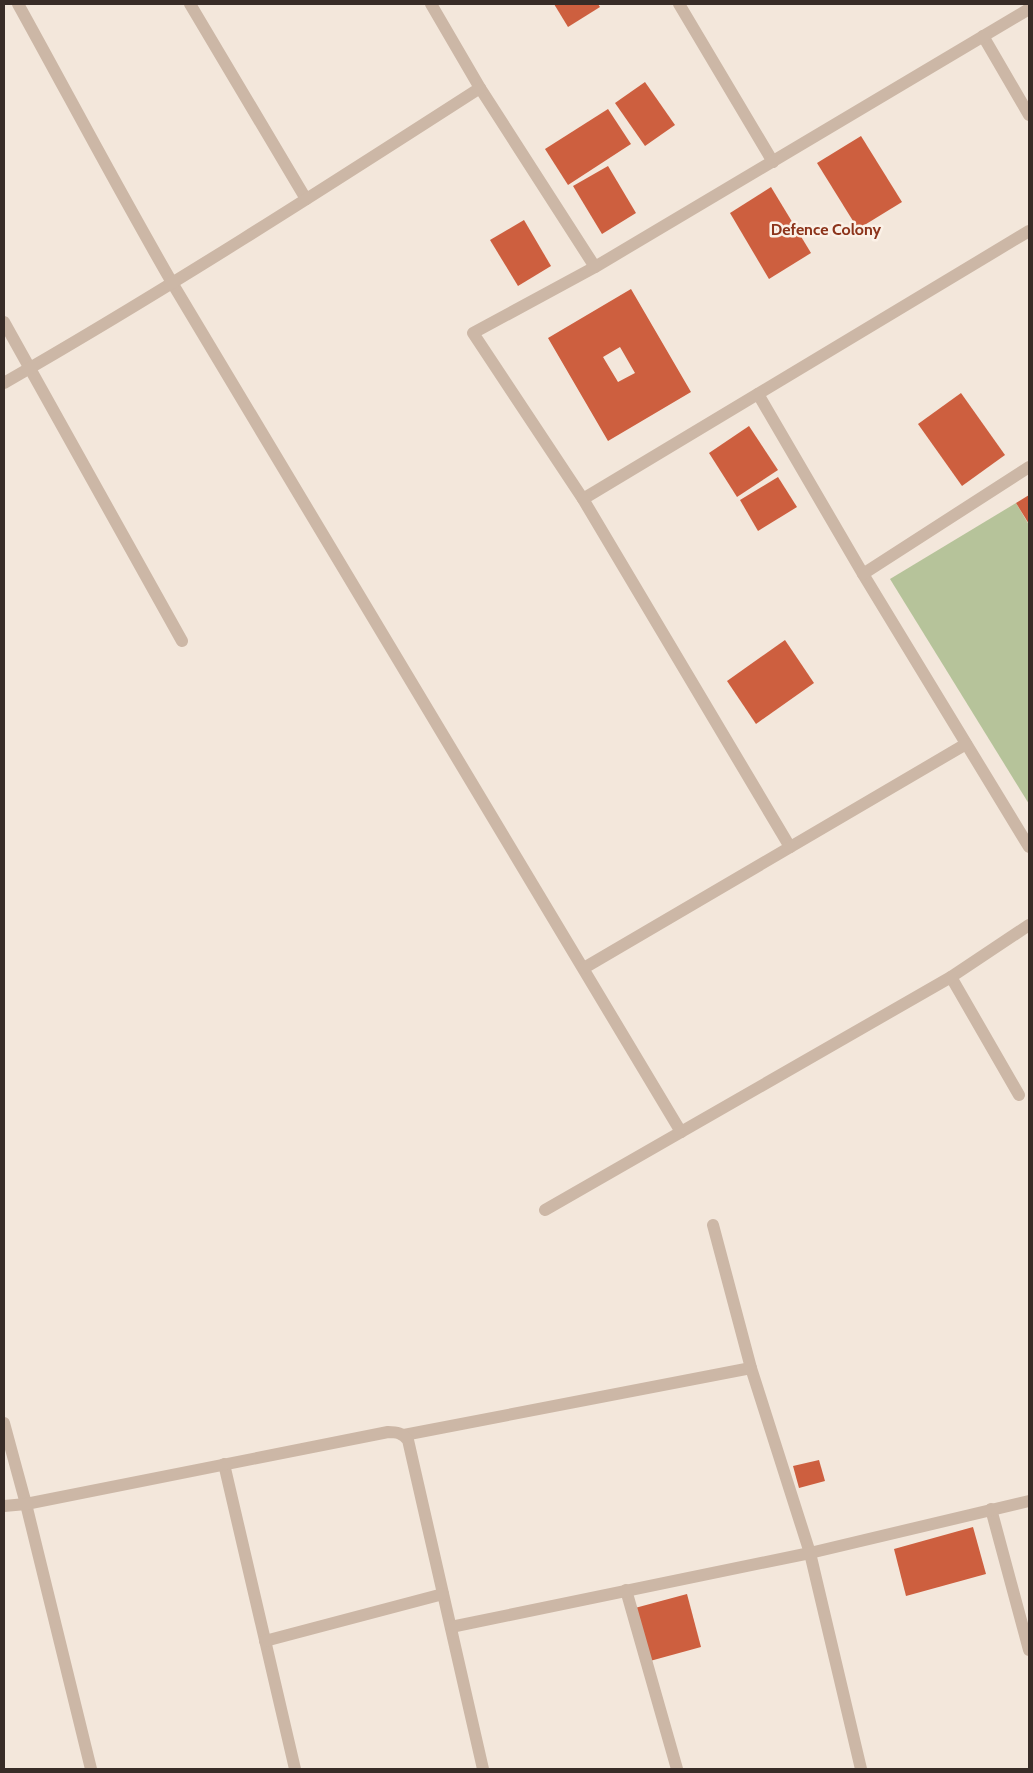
<svg xmlns="http://www.w3.org/2000/svg" width="1033" height="1773" viewBox="0 0 1033 1773" font-family="Cabin,sans-serif">
<style>
.green{fill:#b6c39a}
.building{fill:#cd5f3f;fill-rule:evenodd}
.lines{fill:none;stroke-linecap:round;stroke-linejoin:round}
.minor{stroke:#ccb7a6;stroke-width:12}
.labels{text-anchor:middle;dominant-baseline:central;stroke-width:5;stroke-linejoin:round;paint-order:stroke}
.neighbourhood-label{font-size:16px;font-weight:bold;fill:#8c341b;stroke:#fbf1e7}
</style>
<rect width="100%" height="100%" fill="#f3e7db"/>
<path class="green" d="M 1016,503 L 1029,525 L 1029,804 L 890,579 Z"/>
<g class="building">
<path d="M 554,4 L 598,4 L 600,7 L 568,27 Z"/>
<path d="M 645,82 L 675,125 L 645,146 L 615,103 Z"/>
<path d="M 608,109 L 631,144 L 568,185 L 545,149 Z"/>
<path d="M 861,136 L 902,202 L 858,229 L 817,163 Z"/>
<path d="M 608,166 L 636,213 L 602,234 L 573,186 Z"/>
<path d="M 771,187 L 811,253 L 769,279 L 730,213 Z"/>
<path d="M 524,220 L 551,266 L 518,286 L 490,240 Z"/>
<path d="M 631,289 L 691,392 L 608,441 L 548,338 ZM 620,347 L 635,373 L 618,382 L 603,357 Z"/>
<path d="M 961,393 L 1005,455 L 962,486 L 918,424 Z"/>
<path d="M 749,426 L 778,470 L 737,497 L 709,453 Z"/>
<path d="M 778,477 L 797,507 L 758,531 L 740,500 Z"/>
<path d="M 1029,495 L 1029,524 L 1016,503 Z"/>
<path d="M 785,640 L 814,683 L 756,724 L 727,681 Z"/>
<path d="M 819,1460 L 825,1481 L 799,1488 L 793,1466 Z"/>
<path d="M 973,1527 L 986,1574 L 906,1596 L 894,1549 Z"/>
<path d="M 687,1594 L 701,1647 L 650,1661 L 635,1608 Z"/>
</g>
<g class="lines">
<g class="minor">
<path d="M 18,4 C 70,98 120,193 174,286 C 341,569 514,849 681,1132"/>
<path d="M 190,4 L 306,199"/>
<path d="M 431,4 L 480,88 L 595,267"/>
<path d="M 679,4 L 773,162"/>
<path d="M 983,36 L 1029,115"/>
<path d="M 4,322 L 182,641"/>
<path d="M 4,383 C 166,290 323,189 480,88"/>
<path d="M 758,394 L 863,574 L 1029,847"/>
<path d="M 583,499 L 1029,231"/>
<path d="M 863,574 L 1029,467"/>
<path d="M 790,847 L 583,499 L 473,333 L 595,267 L 1029,9"/>
<path d="M 584,968 L 966,744"/>
<path d="M 951,977 L 1019,1095"/>
<path d="M 545,1210 L 951,977 L 1029,925"/>
<path d="M 713,1225 L 751,1368"/>
<path d="M 4,1423 L 26,1504 L 91,1769"/>
<path d="M 404,1435 L 751,1368 L 810,1553 L 861,1769"/>
<path d="M 224,1464 L 295,1769"/>
<path d="M 4,1506 L 26,1504 L 388,1432 C 397,1432 402,1433 408,1440 L 483,1769"/>
<path d="M 991,1509 L 1029,1650"/>
<path d="M 626,1590 L 677,1769"/>
<path d="M 451,1627 L 810,1553 L 1029,1501"/>
<path d="M 265,1641 L 443,1594"/>
</g>
</g>
<g class="labels">
<g class="neighbourhood-label">
<text x="826" y="229">Defence Colony</text>
</g>
</g>
<rect width="1033" height="1773" fill="none" stroke="#382c27" stroke-width="10"/>
</svg>
